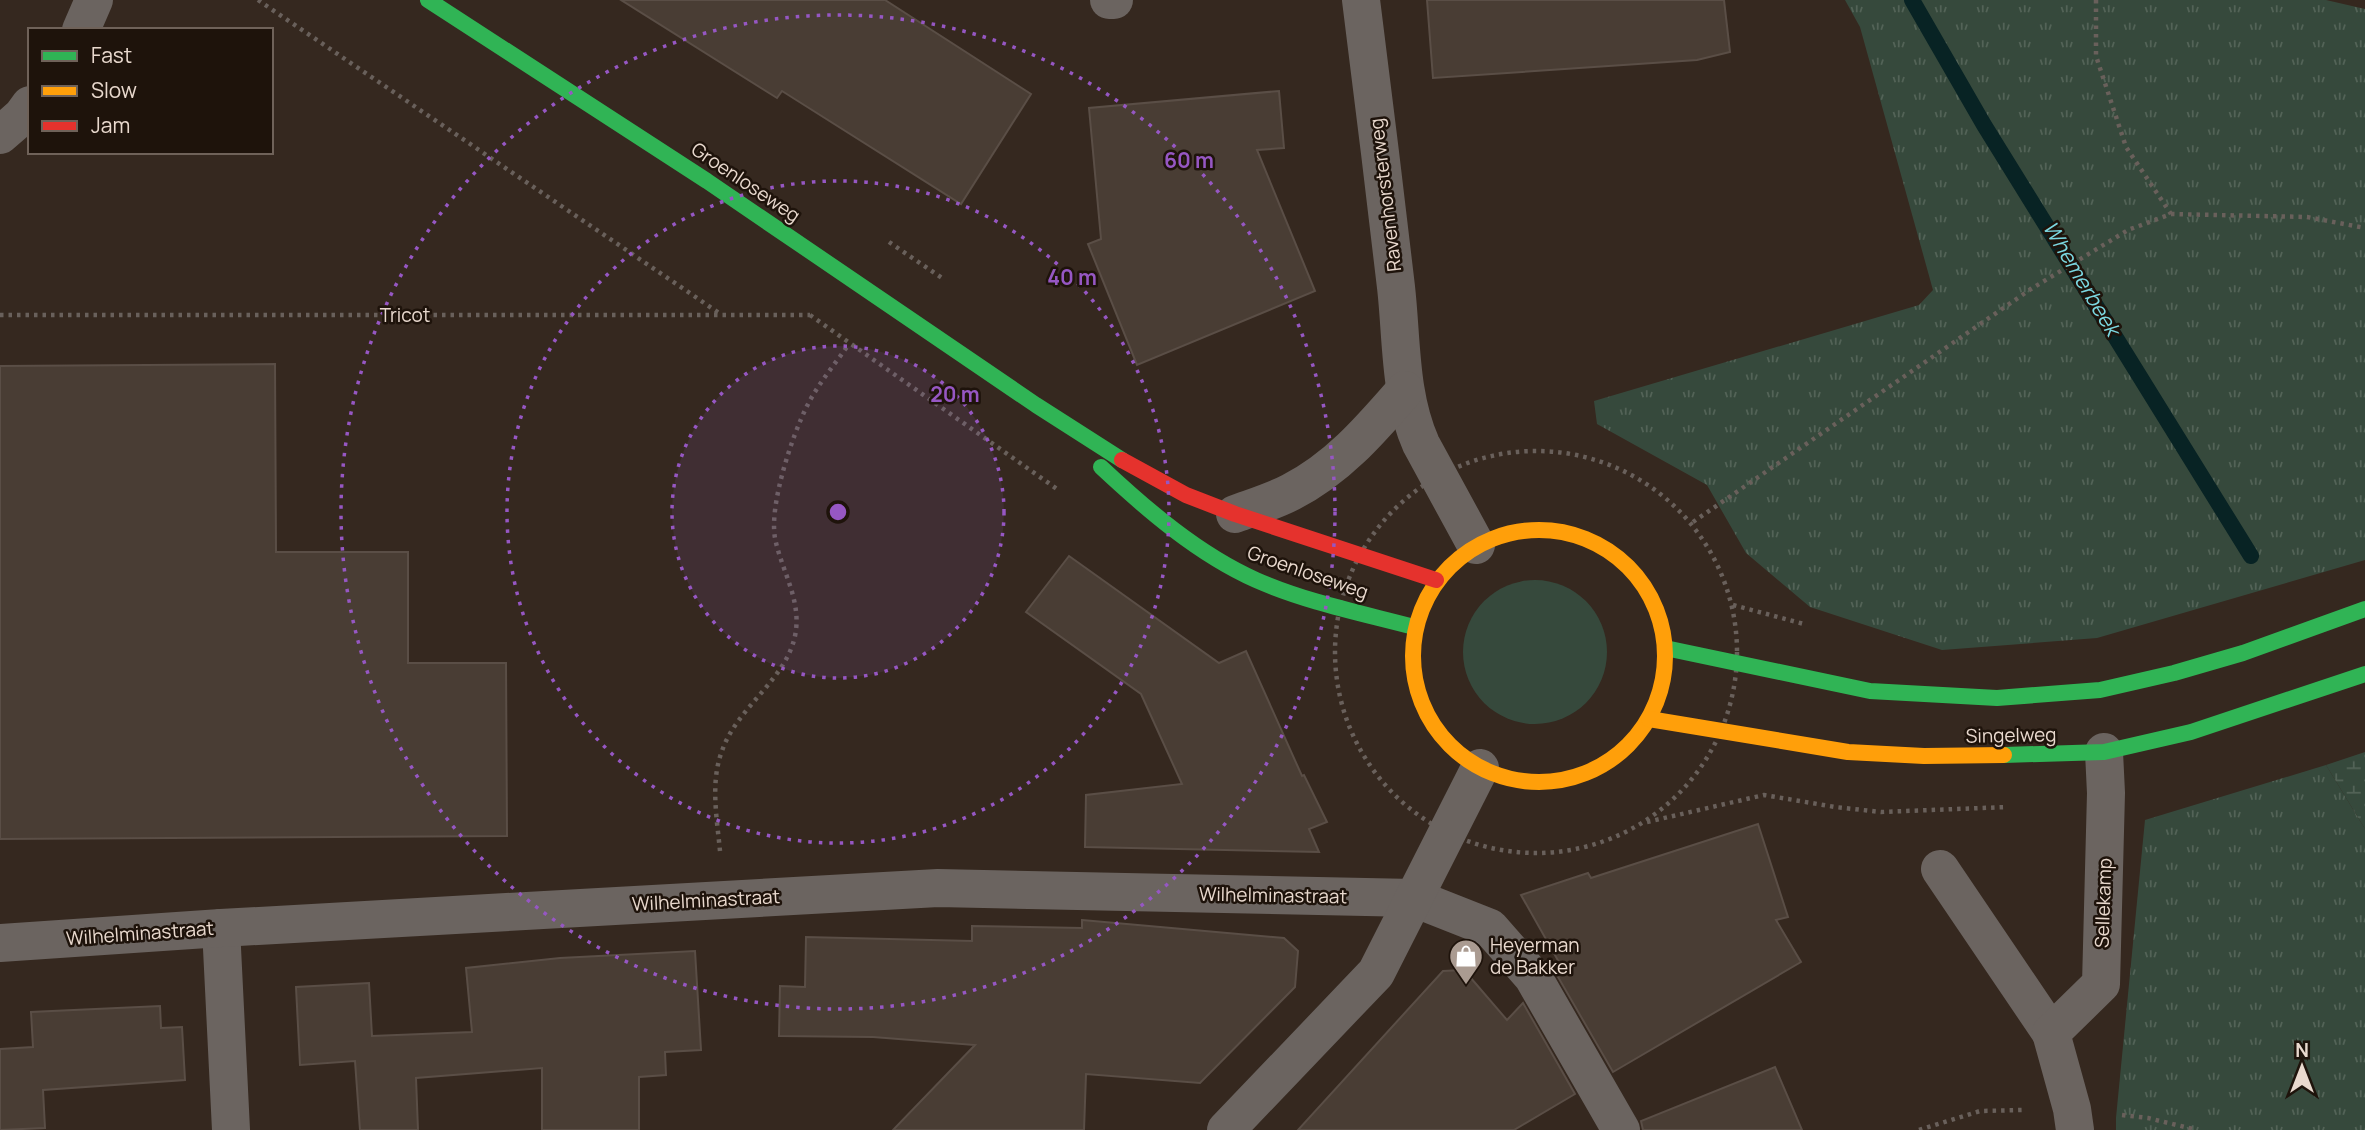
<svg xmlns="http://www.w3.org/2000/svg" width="2365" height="1130" viewBox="0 0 2365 1130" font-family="Manrope,sans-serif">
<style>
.grass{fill:url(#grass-tufts)}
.wetland{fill:url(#wetland-marsh)}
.green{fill:#36493c}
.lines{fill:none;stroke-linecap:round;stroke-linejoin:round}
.stream{stroke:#082324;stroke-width:16}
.building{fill:#493d34;stroke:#5a4e46;stroke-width:2}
.path{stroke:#69605b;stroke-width:4.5;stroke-dasharray:3.5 5;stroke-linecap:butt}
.street{stroke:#6b6460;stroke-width:38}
.fast{stroke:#30b455;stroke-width:16}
.slow{stroke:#ff9f0a;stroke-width:16}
.jam{stroke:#e5322d;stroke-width:16}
.ring{fill:none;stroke:#9657c3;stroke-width:3.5;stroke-dasharray:3.5 7}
.labels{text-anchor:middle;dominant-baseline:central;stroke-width:5;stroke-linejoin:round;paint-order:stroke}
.street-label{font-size:19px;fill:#e9d9ce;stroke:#1e130b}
.poi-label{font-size:19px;fill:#e9d9ce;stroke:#1e130b;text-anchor:start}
.water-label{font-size:21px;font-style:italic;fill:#7bd8e1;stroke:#1e130b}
.centre{fill:#9657c3;stroke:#1e130b;stroke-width:3.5}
.ring-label{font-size:21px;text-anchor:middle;font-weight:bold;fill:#9657c3;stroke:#1e130b;stroke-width:5;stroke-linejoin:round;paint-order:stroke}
</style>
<defs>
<pattern id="grass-tufts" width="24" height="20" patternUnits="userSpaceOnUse" patternTransform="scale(1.75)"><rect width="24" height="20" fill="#36493c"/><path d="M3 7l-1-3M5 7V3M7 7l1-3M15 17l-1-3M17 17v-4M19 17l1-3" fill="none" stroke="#536357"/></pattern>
<pattern id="wetland-marsh" width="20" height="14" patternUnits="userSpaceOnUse" patternTransform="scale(1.75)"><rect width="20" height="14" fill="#36493c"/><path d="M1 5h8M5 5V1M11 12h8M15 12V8" fill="none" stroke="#536357"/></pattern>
</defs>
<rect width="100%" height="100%" fill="#35281f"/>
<g class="grass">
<path d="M 1845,0 L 2326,0 L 2365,9 L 2365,560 L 2097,638 L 1942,650 L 1810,607 L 1746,553 L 1707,485 L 1597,424 L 1594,401 L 1919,305 L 1933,290 L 1860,27 Z"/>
<path d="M 2326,765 L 2365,829 L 2365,1130 L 2116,1130 L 2116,1118 L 2145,820 Z"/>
</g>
<path class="wetland" d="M 2365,752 L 2365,829 L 2326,765 Z"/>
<circle class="green" cx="1535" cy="652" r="72"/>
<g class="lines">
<path class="stream" d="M 1912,0 L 1984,125 L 2251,556"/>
</g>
<g class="building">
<path d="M 621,0 L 885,0 L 1031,94 L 961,204 L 782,91 L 777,98 Z"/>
<path d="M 1427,0 L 1724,0 L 1730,52 L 1697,60 L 1433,78 Z"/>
<path d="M 1279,91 L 1284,148 L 1257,150 L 1315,291 L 1137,365 L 1088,244 L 1101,239 L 1089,108 Z"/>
<path d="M 275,364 L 276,552 L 408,552 L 408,663 L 506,663 L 507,836 L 0,839 L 0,366 Z"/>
<path d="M 1069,556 L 1219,663 L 1246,651 L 1302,776 L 1304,775 L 1327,822 L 1309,829 L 1319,852 L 1085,847 L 1086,795 L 1182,784 L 1141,694 L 1026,612 Z"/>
<path d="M 1758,824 L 1788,917 L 1776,920 L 1801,962 L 1613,1072 L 1554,970 L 1560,964 L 1521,895 L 1588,873 L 1591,878 Z"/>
<path d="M 1082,920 L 1284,938 L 1298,951 L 1295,987 L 1200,1083 L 1086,1074 L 1084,1130 L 893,1130 L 975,1045 L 873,1037 L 779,1036 L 780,986 L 805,987 L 806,937 L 972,941 L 972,926 L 1082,928 Z"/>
<path d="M 695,951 L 701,1050 L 665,1052 L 666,1075 L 639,1077 L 639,1130 L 542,1130 L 542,1068 L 416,1078 L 418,1130 L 360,1130 L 355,1061 L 300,1065 L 296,987 L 369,983 L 372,1036 L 472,1032 L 466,968 L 560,958 Z"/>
<path d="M 1464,970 L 1507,1020 L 1523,1003 L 1575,1094 L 1514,1130 L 1298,1130 L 1443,971 Z"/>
<path d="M 160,1006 L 161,1028 L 182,1027 L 185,1080 L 43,1090 L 45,1128 L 0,1130 L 0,1049 L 33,1047 L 31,1012 Z"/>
<path d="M 1775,1067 L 1802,1130 L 1643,1130 L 1641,1121 Z"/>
</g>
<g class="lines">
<g class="path">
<path d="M 258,0 L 722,315"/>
<path d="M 2171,214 L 2307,217 L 2365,228"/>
<path d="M 889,242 L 942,278"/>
<path d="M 0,315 L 810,315"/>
<path d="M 810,315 L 1057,489"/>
<circle cx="1536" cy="652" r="201"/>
<path d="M 1693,522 L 2031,289 L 2128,230 L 2171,214 L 2126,147 L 2096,56 L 2096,0"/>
<path d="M 1733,605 L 1804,624"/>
<path d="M 1647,822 L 1764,795 L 1835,807 L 1881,812 L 2008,807"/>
<path d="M 720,851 C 717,819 710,782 722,751 C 737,706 790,678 796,630 C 800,597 781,569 775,538 C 769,505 792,436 807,406 C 818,384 835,364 849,344"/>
<path d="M 2122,1115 L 2148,1118 L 2197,1130"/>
<path d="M 1919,1130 L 1980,1111 L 2023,1110"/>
</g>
<g class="street">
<path d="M 1109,0 L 1114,0"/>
<path d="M 1361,0 C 1373,96 1385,191 1396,287 C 1402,340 1399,394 1421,444 L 1476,545"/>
<path d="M 81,30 L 94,0"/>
<path d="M 0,135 L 22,116 L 30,105"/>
<path d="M 1235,514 C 1254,507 1274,501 1291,492 C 1338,468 1371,429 1405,390"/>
<path d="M 1940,869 L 2051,1033"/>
<path d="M 221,928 L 231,1130"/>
<path d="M 0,943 L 221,928 L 938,888 L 1414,898 L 1490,928 L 1533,977 L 1621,1130"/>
<path d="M 1226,1130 L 1376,973 L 1480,768"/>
<path d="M 2075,1130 L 2072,1109 L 2051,1033 L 2101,984 L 2106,793 L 2104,752"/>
</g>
<g class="fast">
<path d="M 428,0 L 707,181 L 1036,405 L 1122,460"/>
<path d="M 1101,467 C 1147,510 1198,554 1256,580 C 1306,602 1361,613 1414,627"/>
<path d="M 1670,649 L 1870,691 L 1997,698 L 2100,690 L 2174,673 L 2243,653 L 2365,609"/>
<path d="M 2004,755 L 2104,752 L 2191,732 L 2365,674"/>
</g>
<g class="slow">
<circle cx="1539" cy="656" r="126"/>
<path d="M 1649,719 L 1848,752 L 1924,756 L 2004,755"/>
</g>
<path class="jam" d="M 1122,460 L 1186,495 L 1235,514 L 1436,580"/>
</g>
<circle cx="838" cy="512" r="166" fill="#9657c3" fill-opacity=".12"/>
<g class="ring">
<circle cx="838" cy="512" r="166"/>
<circle cx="838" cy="512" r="331"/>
<circle cx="838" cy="512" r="497"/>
</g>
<defs>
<g id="shop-pin" transform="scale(1.75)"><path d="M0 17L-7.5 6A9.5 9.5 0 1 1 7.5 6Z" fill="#aa9b91" stroke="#1e130b"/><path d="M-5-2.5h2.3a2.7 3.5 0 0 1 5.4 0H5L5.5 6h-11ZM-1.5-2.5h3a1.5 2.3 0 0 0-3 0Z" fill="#fff"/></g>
</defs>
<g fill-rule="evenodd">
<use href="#shop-pin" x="1466" y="956"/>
</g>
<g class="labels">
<g class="street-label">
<text transform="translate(746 182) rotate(34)">Groenloseweg</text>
<text transform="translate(1385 195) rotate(-97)">Ravenhorsterweg</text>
<text x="405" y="315">Tricot</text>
<text transform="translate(1308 572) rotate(19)">Groenloseweg</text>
<text transform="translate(2011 735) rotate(-1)">Singelweg</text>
<text transform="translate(1273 895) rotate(1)">Wilhelminastraat</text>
<text transform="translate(706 900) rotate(-3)">Wilhelminastraat</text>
<text transform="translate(2103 903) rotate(-88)">Sellekamp</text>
<text transform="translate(140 933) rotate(-4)">Wilhelminastraat</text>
</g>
<g class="poi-label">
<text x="1490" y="945">Heyerman<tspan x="1490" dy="22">de Bakker</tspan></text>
</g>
<g class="water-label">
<text transform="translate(2082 278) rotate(59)">Whemerbeek</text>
</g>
</g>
<circle cx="838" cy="512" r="10" class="centre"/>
<g class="ring-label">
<text x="1189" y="168">60 m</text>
<text x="1072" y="285">40 m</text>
<text x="955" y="402">20 m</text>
</g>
<rect x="28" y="28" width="245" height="126" fill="#1e130b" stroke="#6f6259" stroke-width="2"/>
<rect x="42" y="51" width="35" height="10" fill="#30b455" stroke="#6f6259" stroke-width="2"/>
<text x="91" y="63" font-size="21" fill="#e9d9ce">Fast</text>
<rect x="42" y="86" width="35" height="10" fill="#ff9f0a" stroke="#6f6259" stroke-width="2"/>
<text x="91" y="98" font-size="21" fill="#e9d9ce">Slow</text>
<rect x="42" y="121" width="35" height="10" fill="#e5322d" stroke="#6f6259" stroke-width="2"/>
<text x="91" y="133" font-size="21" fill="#e9d9ce">Jam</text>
<g transform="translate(2302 1067)" stroke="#1e130b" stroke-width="5" paint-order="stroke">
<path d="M0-5L12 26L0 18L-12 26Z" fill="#e9d9ce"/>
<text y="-10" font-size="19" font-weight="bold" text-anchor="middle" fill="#e9d9ce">N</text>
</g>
</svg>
